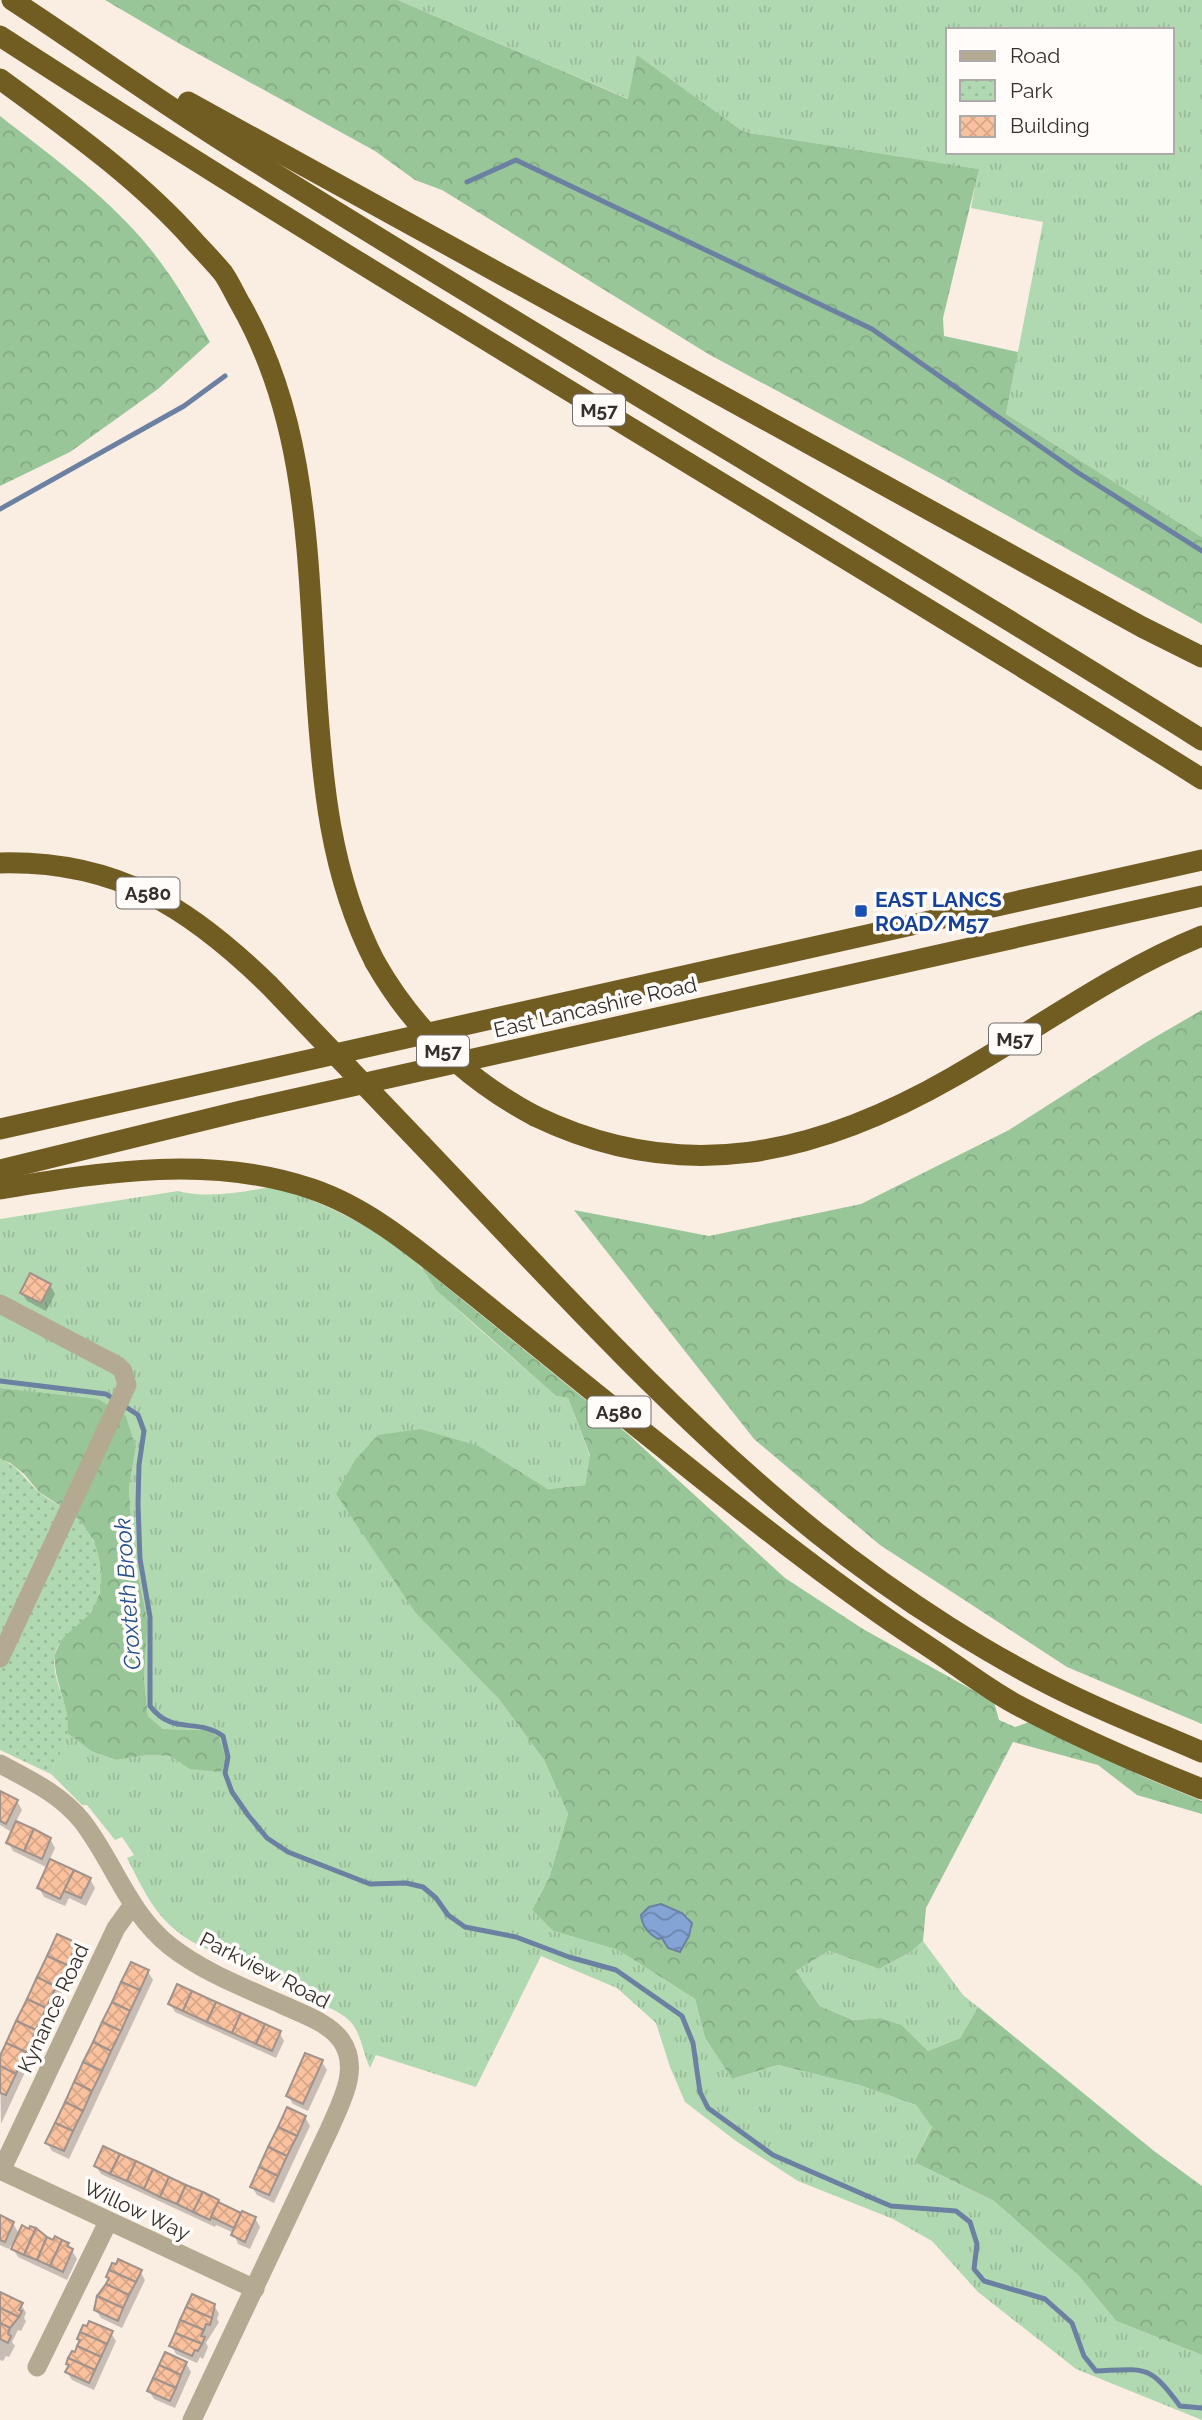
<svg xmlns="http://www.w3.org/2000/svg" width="1202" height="2420" viewBox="0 0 1202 2420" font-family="Raleway,sans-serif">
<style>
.grass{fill:url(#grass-tufts);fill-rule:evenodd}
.forest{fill:url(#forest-crowns);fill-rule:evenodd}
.park{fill:url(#park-dots)}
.water{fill:url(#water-waves);stroke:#6c81a2;stroke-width:2}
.shadow{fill:#0003}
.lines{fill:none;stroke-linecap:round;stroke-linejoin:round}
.stream{stroke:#6c81a2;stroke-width:5}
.building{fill:url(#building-cross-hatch);stroke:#a1938b;stroke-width:2}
.minor{stroke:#b4aa92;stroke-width:19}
.highway{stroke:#715c22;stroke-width:21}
.highway-bridge{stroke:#715c22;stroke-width:21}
.transit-dot{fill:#1a4fb4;stroke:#fffcfa;stroke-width:2.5}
.labels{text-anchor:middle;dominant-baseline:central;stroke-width:7;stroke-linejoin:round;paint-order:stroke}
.shield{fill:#fffcfa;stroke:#726d6a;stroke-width:2}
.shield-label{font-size:19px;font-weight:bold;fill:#35302c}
.transit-label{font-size:21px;font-weight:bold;fill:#164399;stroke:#fffcfa;text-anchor:start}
.street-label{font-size:21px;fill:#35302c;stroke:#fffcfa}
.water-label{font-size:23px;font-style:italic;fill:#26508b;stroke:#fffcfa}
</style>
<defs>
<pattern id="grass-tufts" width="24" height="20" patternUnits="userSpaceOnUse" patternTransform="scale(1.75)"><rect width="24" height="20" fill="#b1d9b1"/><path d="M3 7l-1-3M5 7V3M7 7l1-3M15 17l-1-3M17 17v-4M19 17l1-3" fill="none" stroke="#99bb98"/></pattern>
<pattern id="forest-crowns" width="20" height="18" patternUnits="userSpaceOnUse" patternTransform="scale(1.75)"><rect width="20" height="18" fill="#99c699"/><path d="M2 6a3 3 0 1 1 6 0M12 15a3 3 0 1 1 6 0" fill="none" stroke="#84aa84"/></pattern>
<pattern id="park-dots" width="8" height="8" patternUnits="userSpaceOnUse" patternTransform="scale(1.75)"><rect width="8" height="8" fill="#b1d9b1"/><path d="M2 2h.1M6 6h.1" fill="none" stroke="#99bb98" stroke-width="1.8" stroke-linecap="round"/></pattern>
<pattern id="water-waves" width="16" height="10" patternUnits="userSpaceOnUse" patternTransform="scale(1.75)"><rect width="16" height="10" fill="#83a4d4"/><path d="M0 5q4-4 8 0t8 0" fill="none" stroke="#6c86ac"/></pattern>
<pattern id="building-cross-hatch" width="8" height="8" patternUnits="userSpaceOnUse" patternTransform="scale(1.75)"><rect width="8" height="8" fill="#fac19f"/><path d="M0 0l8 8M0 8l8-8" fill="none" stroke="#d7a689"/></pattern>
</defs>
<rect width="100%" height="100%" fill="#faede2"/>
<g class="grass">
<path d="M 398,0 L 1202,0 L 1202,537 L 1006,414 L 1043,222 L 971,208 L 978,169 L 744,132 L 638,56 L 629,99 ZM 948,30 L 1172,30 L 1172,152 L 948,152 Z"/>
<path d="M 275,1186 C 323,1203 384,1230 420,1266 C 428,1273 431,1285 439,1292 C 476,1328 517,1361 556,1396 L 568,1398 L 590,1456 L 585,1485 L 548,1489 L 479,1446 L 336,1494 L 359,1526 L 498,1698 L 544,1760 L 568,1814 L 549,1878 L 532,1910 L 553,1931 L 618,1950 L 695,1999 L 705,2038 L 732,2079 L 778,2065 L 859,2085 L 916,2105 L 932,2126 L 914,2162 L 994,2201 L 1079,2276 L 1116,2321 L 1202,2355 L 1202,2420 L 1076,2369 L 978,2292 L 932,2241 L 893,2219 L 798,2181 L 736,2141 L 685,2102 L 670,2067 L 656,2023 L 617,1988 L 541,1956 L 476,2087 L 376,2055 L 370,2068 C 362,2051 361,2028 345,2017 C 332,2007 317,2004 306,1993 L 222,1951 C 208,1952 202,1947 191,1941 C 156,1920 145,1893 127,1858 L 134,1855 L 122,1837 L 115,1840 L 87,1805 L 82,1805 L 51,1774 L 67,1733 L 91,1751 L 116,1760 L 148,1755 L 170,1756 L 189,1769 L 206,1730 L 163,1729 L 148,1716 L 144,1678 L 148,1622 L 133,1552 L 129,1487 L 136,1447 L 126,1416 L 24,1391 L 0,1388 L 0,1219 L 178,1191 C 209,1199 244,1192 275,1186 ZM 30,1273 L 51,1284 L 41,1303 L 20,1293 Z"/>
<path d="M 923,1941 L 963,1995 L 978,2007 L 960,2038 L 928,2051 L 902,2025 L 881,2018 L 853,2020 L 820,2006 L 796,1971 L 829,1951 L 879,1969 L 911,1952 Z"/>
</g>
<g class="forest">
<path d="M 105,0 L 398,0 L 628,99 L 637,55 L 744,132 L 979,169 L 943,318 L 944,336 L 1018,352 L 1006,414 L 1202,537 L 1202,624 L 936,476 L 710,355 L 442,190 L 415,180 L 375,151 L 180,44 Z"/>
<path d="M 0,116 C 49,154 101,192 142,239 C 169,270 190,306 210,342 L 158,389 L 70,452 L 0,486 Z"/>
<path d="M 1202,1010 L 1202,1724 L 1067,1667 L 880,1545 L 754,1439 L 574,1210 L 709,1236 L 861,1204 L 1009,1130 L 1145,1043 Z"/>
<path d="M 422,1267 L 629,1435 L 785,1578 L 863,1629 L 994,1702 L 999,1720 L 1015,1727 L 1032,1721 L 1146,1778 L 1202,1801 L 1202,1814 L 1137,1795 L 1098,1765 L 1013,1742 L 926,1908 L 923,1941 L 911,1952 L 879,1969 L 829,1951 L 796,1971 L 820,2006 L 853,2020 L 881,2018 L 902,2025 L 928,2051 L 960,2038 L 978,2007 L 1154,2151 L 1202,2186 L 1202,2355 L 1116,2321 L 1079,2276 L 994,2201 L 914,2162 L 932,2127 L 916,2105 L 859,2085 L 778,2065 L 732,2079 L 705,2038 L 695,1999 L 618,1950 L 553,1931 L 532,1910 L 549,1878 L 568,1814 L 544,1760 L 498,1698 L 415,1612 L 336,1494 L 355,1460 L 378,1435 L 420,1429 L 479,1446 L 548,1489 L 585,1485 L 590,1455 L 568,1398 L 556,1396 L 436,1290 ZM 661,1904 L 688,1917 L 692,1929 L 680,1952 L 666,1945 L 662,1937 L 659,1938 Z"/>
<path d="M 0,1388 L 98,1399 L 126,1416 L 136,1447 L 129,1487 L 133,1552 L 148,1622 L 144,1678 L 148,1716 L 163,1729 L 206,1730 L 219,1737 L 226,1759 L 221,1772 L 189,1769 L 170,1756 L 148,1755 L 116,1760 L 91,1751 L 67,1733 L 66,1711 L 56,1673 L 54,1656 L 62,1638 L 91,1612 L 100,1592 L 94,1541 L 73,1514 L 39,1492 L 24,1474 L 10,1463 L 0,1459 Z"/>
</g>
<path class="park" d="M 0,1459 C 19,1466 26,1481 40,1493 C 50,1501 62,1506 72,1513 C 99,1535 111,1580 92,1610 C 81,1627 59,1633 55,1655 C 50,1681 73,1707 67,1734 C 64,1747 56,1761 51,1774 L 0,1750 Z"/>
<path class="water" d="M 661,1904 L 682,1913 L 692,1923 L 689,1936 L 680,1952 L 668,1948 L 662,1938 L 658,1939 C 649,1934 642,1926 641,1915 L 649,1907 Z"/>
<g class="shadow">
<path d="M 50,1285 L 55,1294 L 46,1311 L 27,1301 L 22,1293 Z"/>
<path d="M 0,1794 L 17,1801 L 22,1810 L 15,1823 L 50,1839 L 55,1848 L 49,1861 L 90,1879 L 95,1888 L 86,1906 L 69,1898 L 65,1906 L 44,1897 L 39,1888 L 48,1868 L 13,1851 L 8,1842 L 13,1833 L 0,1825 Z"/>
<path d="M 75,1944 L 80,1953 L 1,2124 L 0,2061 Z"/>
<path d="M 148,1972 L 153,1980 L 69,2159 L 52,2151 L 47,2143 Z"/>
<path d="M 170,2004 L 279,2032 L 284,2041 L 276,2058 L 175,2012 Z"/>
<path d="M 322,2062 L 327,2070 L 308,2111 L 293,2104 L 288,2096 Z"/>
<path d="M 305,2117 L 310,2126 L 274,2203 L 257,2195 L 252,2187 Z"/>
<path d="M 96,2166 L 218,2201 L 220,2205 L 242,2215 L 255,2218 L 260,2227 L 250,2249 L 238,2244 L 234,2233 L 216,2225 L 215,2227 L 101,2174 Z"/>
<path d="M 0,2217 L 13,2223 L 19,2234 L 44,2238 L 68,2244 L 77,2259 L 67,2280 L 18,2257 L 11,2245 L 9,2249 L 0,2245 Z"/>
<path d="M 116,2267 L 140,2271 L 145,2280 L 122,2328 L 101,2318 L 96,2310 L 110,2281 L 108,2277 Z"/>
<path d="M 0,2295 L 21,2304 L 26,2313 L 24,2318 L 26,2321 L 21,2331 L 18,2330 L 12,2342 L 15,2346 L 9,2357 L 6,2356 L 3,2361 L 0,2360 Z"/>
<path d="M 214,2305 L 219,2314 L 217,2319 L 219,2322 L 206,2343 L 208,2347 L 203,2359 L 200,2357 L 197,2363 L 176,2354 L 171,2345 Z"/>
<path d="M 111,2333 L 116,2341 L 94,2390 L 72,2380 L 67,2372 L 70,2367 L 68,2364 L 76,2354 L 81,2343 L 79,2339 Z"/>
<path d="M 186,2363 L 191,2372 L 175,2408 L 154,2399 L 149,2391 Z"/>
</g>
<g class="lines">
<g class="stream">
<path d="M 467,182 L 516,160 L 872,329 L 1077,472 L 1202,551"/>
<path d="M 0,509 L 184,406 L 225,376"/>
<path d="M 0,1381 L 106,1394 L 138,1415 L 144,1431 L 139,1465 L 138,1504 L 140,1559 L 150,1617 L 150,1706 C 173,1736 196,1717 223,1736 L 228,1757 L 225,1773 L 232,1792 L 248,1815 L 267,1838 L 288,1852 L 370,1884 L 406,1883 L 423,1887 L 436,1898 L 448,1915 L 465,1927 L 516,1937 L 569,1957 L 616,1970 L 682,2016 L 693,2043 L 700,2092 L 708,2108 L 773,2155 L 865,2195 L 891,2206 L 956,2211 L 970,2222 L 977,2244 L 974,2269 L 984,2281 L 1045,2299 L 1072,2323 L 1084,2356 L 1096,2371 C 1146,2369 1149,2364 1180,2406 L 1202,2408"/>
</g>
</g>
<g class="building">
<path d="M 30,1273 L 51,1284 L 41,1303 L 20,1293 Z"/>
<path d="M 0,1791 L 18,1800 L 6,1824 L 0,1821 Z"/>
<path d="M 16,1821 L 34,1829 L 24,1851 L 6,1843 Z"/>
<path d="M 34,1829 L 51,1838 L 42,1859 L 24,1851 Z"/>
<path d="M 50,1859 L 74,1870 L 60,1899 L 37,1888 Z"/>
<path d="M 74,1870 L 91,1878 L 81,1898 L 64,1891 Z"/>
<path d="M 57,1934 L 77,1943 L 67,1965 L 47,1956 Z"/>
<path d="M 47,1956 L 67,1965 L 56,1987 L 37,1977 Z"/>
<path d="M 131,1962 L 149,1970 L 140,1990 L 121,1982 Z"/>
<path d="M 37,1977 L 56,1987 L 46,2008 L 27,1999 Z"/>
<path d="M 121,1982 L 140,1990 L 130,2011 L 112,2002 Z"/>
<path d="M 177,1984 L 192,1991 L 183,2011 L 168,2004 Z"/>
<path d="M 192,1991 L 216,2002 L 207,2022 L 183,2011 Z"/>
<path d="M 27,1999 L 46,2008 L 36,2030 L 16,2021 Z"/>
<path d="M 112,2002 L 130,2011 L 121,2031 L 102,2022 Z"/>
<path d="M 216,2002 L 241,2013 L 232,2033 L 207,2022 Z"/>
<path d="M 241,2013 L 265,2024 L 256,2044 L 232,2033 Z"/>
<path d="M 16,2021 L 36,2030 L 26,2052 L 6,2043 Z"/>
<path d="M 102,2022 L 121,2031 L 111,2051 L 93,2042 Z"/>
<path d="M 265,2024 L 281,2031 L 272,2051 L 256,2044 Z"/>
<path d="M 93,2042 L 111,2051 L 102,2071 L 83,2062 Z"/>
<path d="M 6,2043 L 26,2052 L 16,2074 L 0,2066 L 0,2056 Z"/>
<path d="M 305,2053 L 323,2060 L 303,2104 L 286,2096 Z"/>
<path d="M 83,2062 L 102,2071 L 92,2091 L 74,2082 Z"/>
<path d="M 0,2066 L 16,2074 L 6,2095 L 0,2093 Z"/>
<path d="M 74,2082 L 92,2091 L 83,2111 L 65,2102 Z"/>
<path d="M 65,2102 L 83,2111 L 73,2131 L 55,2123 Z"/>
<path d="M 287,2107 L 306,2116 L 297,2136 L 278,2127 Z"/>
<path d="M 55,2123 L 73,2131 L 64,2151 L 45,2143 Z"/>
<path d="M 278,2127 L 297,2136 L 287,2156 L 268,2147 Z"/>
<path d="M 103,2146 L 120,2154 L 110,2174 L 94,2166 Z"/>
<path d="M 268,2147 L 287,2156 L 278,2176 L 259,2167 Z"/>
<path d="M 120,2154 L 136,2161 L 127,2181 L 110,2174 Z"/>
<path d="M 136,2161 L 153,2169 L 144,2189 L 127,2181 Z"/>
<path d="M 259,2167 L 278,2176 L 269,2195 L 250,2187 Z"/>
<path d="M 153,2169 L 169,2177 L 160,2197 L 144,2189 Z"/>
<path d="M 169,2177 L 186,2185 L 177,2204 L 160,2197 Z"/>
<path d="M 186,2185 L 203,2192 L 193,2212 L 177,2204 Z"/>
<path d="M 203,2192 L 219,2200 L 210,2220 L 193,2212 Z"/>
<path d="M 218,2202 L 241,2213 L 234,2228 L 211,2217 Z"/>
<path d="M 242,2211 L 256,2217 L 245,2242 L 231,2235 Z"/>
<path d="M 0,2215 L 14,2222 L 5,2242 L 0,2240 Z"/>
<path d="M 22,2225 L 29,2229 L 30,2226 L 36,2228 L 24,2255 L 11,2249 Z"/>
<path d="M 36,2228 L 47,2237 L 37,2260 L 24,2255 Z"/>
<path d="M 55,2236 L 62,2240 L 50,2266 L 37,2260 L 47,2237 L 53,2240 Z"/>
<path d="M 62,2240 L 69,2243 L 67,2246 L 73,2249 L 63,2272 L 50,2266 Z"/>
<path d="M 118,2259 L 142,2270 L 136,2282 L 109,2270 L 112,2263 L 116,2264 Z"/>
<path d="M 109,2270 L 136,2282 L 129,2295 L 106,2284 L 109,2278 L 106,2277 Z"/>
<path d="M 106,2284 L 129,2295 L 123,2308 L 97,2296 Z"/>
<path d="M 0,2292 L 23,2303 L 19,2310 L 22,2311 L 19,2317 L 0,2308 Z"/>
<path d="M 192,2294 L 215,2304 L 212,2318 L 186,2307 Z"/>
<path d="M 97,2296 L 123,2308 L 118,2321 L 94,2310 Z"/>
<path d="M 186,2307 L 212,2318 L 210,2325 L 206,2324 L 204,2330 L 180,2320 Z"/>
<path d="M 0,2308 L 19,2317 L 10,2328 L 0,2323 Z"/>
<path d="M 180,2320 L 204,2330 L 201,2336 L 205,2337 L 202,2344 L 175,2333 Z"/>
<path d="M 89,2321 L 113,2331 L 107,2344 L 80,2332 L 83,2325 L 87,2326 Z"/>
<path d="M 0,2323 L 10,2328 L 8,2334 L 11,2336 L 8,2343 L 0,2339 Z"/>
<path d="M 80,2332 L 107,2344 L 101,2357 L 77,2346 L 80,2340 L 77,2339 Z"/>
<path d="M 175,2333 L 202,2344 L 198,2351 L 195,2350 L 192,2356 L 169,2346 Z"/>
<path d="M 77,2346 L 101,2357 L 95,2370 L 68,2358 L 72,2351 L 75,2352 Z"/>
<path d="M 165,2352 L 187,2362 L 181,2375 L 159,2365 Z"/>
<path d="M 68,2358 L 95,2370 L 89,2383 L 65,2372 L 69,2365 L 66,2364 Z"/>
<path d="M 159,2365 L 181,2375 L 176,2388 L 153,2378 Z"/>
<path d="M 153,2378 L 176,2388 L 170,2401 L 147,2391 Z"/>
</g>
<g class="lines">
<g class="minor">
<path d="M 0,1304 L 118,1366 L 123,1371 L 127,1385 L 0,1658"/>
<path d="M 0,1764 C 30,1780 60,1794 82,1821 C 114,1862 128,1913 170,1946 C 203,1972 245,1988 283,2005 C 302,2014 328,2022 341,2040 C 361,2068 341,2102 329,2130 L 192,2420"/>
<path d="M 0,2170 L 255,2289"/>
<path d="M 1,2171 L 116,1928 L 132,1906"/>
<path d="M 37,2367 L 108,2222"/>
</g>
<g class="highway">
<path d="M 12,0 C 93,53 171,110 253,160 C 567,357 888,542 1202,740"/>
<path d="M 0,36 C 395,292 804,528 1202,779"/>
<path d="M 0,79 C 68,129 138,178 194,241 C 204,252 214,262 223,273 C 230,283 235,295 241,305 C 308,423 307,554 316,685 C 322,781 330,875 375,962"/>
<path d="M 188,102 L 1142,627 L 1202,657"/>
<path d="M 0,863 C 116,860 189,907 269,985"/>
<path d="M 535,1116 C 682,1187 817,1155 953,1077 C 1036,1030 1113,972 1202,936"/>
<path d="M 0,1129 L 1202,860"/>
<path d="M 421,1144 C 548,1277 673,1417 817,1533 C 897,1597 997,1662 1090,1704 C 1127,1721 1165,1736 1202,1752"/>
<path d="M 0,1170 L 241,1111 L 1202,896"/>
<path d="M 0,1189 C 104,1172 209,1154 312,1189 C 371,1209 421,1253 469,1291 C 511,1325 553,1359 595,1393 C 704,1480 812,1570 929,1647 C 958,1666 987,1689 1017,1705 C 1077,1737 1139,1764 1202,1789"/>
</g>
<g class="highway-bridge">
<path d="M 375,962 C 413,1029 467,1080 535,1116"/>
<path d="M 269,985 L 421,1144"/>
</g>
</g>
<rect class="transit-dot" x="854" y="904" width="14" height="14" rx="3.5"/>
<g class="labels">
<g class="shield">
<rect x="573" y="394.5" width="52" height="31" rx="5"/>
<rect x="116.5" y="877.5" width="63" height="31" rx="5"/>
<rect x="989" y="1023.5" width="52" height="31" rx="5"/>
<rect x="417" y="1035.5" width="52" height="31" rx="5"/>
<rect x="587.5" y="1396.5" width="63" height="31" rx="5"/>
</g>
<g class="shield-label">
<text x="599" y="410">M57</text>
<text x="148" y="893">A580</text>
<text x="1015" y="1039">M57</text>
<text x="443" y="1051">M57</text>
<text x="619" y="1412">A580</text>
</g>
<g class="transit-label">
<text x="875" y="899">EAST LANCS<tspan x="875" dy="24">ROAD/M57</tspan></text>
</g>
<g class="street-label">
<text transform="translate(595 1007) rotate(-13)">East Lancashire Road</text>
<text transform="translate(265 1970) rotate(27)">Parkview Road</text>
<text transform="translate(53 2008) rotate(-65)">Kynance Road</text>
<text transform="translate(137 2210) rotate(25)">Willow Way</text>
</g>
<g class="water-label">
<text transform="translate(127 1594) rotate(-94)">Croxteth Brook</text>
</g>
</g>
<rect x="946" y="28" width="228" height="126" fill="#fffcfa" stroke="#aeaaa8" stroke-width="2"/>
<rect x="960" y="51" width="35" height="10" fill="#b4aa92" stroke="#aeaaa8" stroke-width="2"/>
<text x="1010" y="63" font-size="21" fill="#35302c">Road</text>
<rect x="960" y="80" width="35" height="21" fill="url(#park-dots)" stroke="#aeaaa8" stroke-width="2"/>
<text x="1010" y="98" font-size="21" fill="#35302c">Park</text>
<rect x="960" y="116" width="35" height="21" fill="url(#building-cross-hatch)" stroke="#aeaaa8" stroke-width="2"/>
<text x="1010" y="133" font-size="21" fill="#35302c">Building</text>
</svg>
